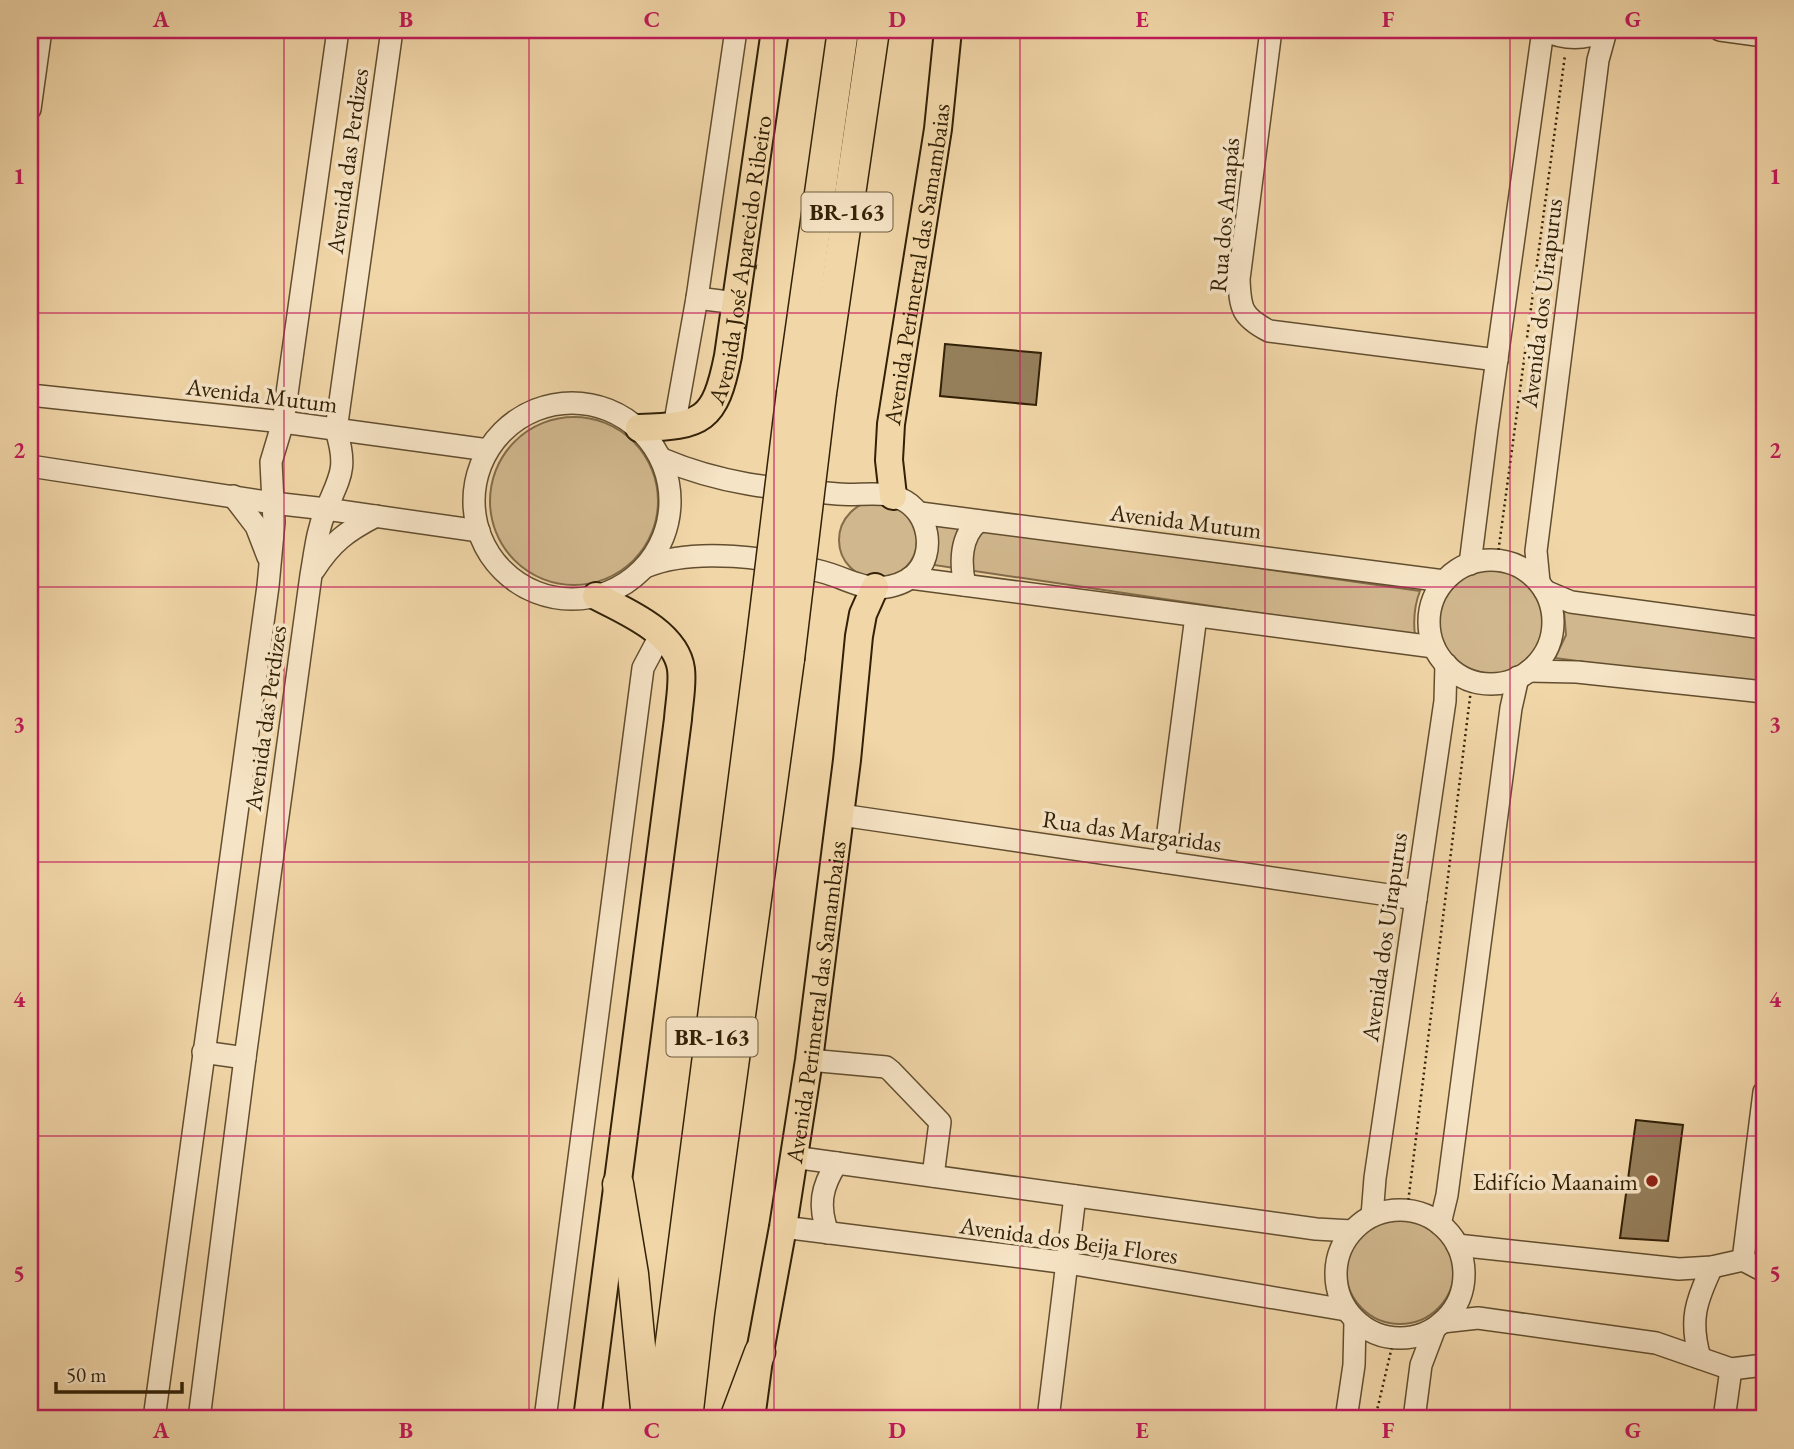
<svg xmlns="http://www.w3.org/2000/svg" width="1794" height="1449" viewBox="0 0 1794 1449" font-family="'EB Garamond',serif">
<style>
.green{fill:#d1b78d;stroke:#826c4a;stroke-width:2}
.building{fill:#957f5b;stroke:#322107;stroke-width:2}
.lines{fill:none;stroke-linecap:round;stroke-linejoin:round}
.minor-casing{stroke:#624e2f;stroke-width:24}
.major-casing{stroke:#322107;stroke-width:30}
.highway-casing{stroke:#322107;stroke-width:33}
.path{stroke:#322107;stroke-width:2.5;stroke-dasharray:2 3.5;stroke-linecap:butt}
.minor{stroke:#f6e4c6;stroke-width:21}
.major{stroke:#f1d6a8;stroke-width:26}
.highway{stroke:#f1d6a8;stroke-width:30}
.highway-bridge-casing{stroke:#322107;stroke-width:33;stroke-linecap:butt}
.highway-bridge{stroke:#f1d6a8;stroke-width:30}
.grid{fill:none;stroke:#c2185b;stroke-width:2;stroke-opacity:0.55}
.poi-dot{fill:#8f2418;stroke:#f6e4c6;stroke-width:2.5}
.labels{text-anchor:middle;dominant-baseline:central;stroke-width:7;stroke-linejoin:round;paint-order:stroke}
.shield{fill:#f6e4c6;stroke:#6d5c40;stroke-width:2}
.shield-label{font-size:23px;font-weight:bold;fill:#322107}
.street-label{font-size:24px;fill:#322107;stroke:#f6e4c6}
.poi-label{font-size:24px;fill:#322107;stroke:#f6e4c6;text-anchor:end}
.neatline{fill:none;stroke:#c2185b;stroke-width:2.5}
.grid-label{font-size:23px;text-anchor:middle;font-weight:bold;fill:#c2185b}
</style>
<rect width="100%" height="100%" fill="#f1d6a8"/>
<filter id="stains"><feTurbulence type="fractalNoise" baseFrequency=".00286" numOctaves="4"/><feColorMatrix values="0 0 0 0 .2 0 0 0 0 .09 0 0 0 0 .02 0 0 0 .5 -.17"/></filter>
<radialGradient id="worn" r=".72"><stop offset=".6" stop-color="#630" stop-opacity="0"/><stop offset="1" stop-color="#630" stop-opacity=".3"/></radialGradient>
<g class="green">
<circle cx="574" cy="501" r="84"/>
<circle cx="878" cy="540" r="39"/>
<path d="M 935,522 L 1420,591 C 1414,606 1413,619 1415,636 L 934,565 C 939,549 939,538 935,522 Z"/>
<circle cx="1491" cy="622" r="53"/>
<path d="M 1564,611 L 1764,638 L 1764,686 L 1555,658 L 1566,635 Z"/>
<circle cx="1400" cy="1270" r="54"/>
</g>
<g class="building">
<path d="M 945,344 L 1041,353 L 1036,405 L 940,396 Z"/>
<path d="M 1636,1120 L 1683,1125 L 1668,1241 L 1620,1238 Z"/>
</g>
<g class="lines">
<g class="minor-casing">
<g id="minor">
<path d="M 1271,30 L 1239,279 C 1240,309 1242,317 1269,331 L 1497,360"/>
<path d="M 1543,30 C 1565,40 1584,40 1607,30"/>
<path d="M 1720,30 L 1764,36"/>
<path d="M 30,109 L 41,30"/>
<path d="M 697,298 L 736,303"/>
<path d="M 30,395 L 283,422 L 488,450"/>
<circle cx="572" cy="501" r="98"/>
<path d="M 674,427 L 697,298 L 736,30"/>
<path d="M 30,466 L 273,503 L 326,509 L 479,531"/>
<path d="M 233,496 L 256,526 L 268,557"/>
<path d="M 920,513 L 1444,581"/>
<circle cx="1491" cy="622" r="62"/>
<path d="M 1470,564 L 1487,430 L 1543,30"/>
<path d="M 645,567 C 695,546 772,558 823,572 C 842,577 860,588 879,588 C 892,587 905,583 914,575 C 937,554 929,511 901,499 C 883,490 858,496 838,494 C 774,489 721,484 662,459"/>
<path d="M 314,570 C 332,542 347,531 376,516"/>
<path d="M 910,578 L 1434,647"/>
<path d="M 1539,582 L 1536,551 L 1598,60 L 1606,31"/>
<path d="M 965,585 C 960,563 960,536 979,521"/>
<path d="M 1545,591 L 1571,602 L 1764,628"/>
<path d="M 1529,671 L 1577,672 L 1764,692"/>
<path d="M 841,815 L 1416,899"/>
<path d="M 1164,862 L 1196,616"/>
<path d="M 203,1052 L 245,1058"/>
<path d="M 809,1060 L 886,1067 L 891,1071 L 940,1122 L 933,1176"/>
<path d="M 793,1157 L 1316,1229 L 1352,1231"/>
<circle cx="1400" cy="1274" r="64"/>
<path d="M 1372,1216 L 1375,1178 L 1445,701 L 1446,664"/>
<path d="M 1440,1224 L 1447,1195 L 1511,708 L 1518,677"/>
<path d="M 783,1227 L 1068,1263 L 1346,1310"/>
<path d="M 828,1233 C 818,1206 821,1187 837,1163"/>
<path d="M 1457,1245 L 1679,1269 L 1712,1267 L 1743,1260 L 1764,1271"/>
<path d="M 1743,1260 L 1764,1092"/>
<path d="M 1442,1322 L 1478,1318 L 1656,1343 L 1731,1369 L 1764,1365"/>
<path d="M 1700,1358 C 1689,1320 1696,1301 1712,1267"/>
<path d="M 154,1419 L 268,586 L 274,522 L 271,462 L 283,422 L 338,30"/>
<path d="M 199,1419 L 245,1058 L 311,575 C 315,553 317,530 326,510 C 340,476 348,469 336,430 L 392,30"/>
<path d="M 545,1419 L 643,668 L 661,634"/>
<path d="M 1048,1419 L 1075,1196"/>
<path d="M 1346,1419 L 1354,1365 L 1355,1321"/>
<path d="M 1414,1419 L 1421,1365 L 1435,1328"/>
<path d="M 1724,1419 L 1731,1369"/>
</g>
</g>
<g class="major-casing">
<g id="major">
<path id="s1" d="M 639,428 C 703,426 715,421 728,356 L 775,30"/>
<path id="s2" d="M 893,496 L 889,460 L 891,424 L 938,129 L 948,30"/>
<path d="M 587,1419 L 678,719 C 679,703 683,685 681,669 C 676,632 625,611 596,596"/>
<path id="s3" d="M 751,1419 L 760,1352 L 783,1227 L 809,1060 L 847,760 L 859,636 L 863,614 L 875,587"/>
</g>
</g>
<g class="highway-casing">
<g id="highway">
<path d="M 792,392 L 843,30"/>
<path d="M 821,393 L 874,30"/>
<path d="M 618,1184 L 633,1274 L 647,1419"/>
<path d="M 661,1419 L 760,654"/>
<path d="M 687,1419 L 699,1313 L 789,659"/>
<path d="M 735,1419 L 760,1352"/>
</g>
</g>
<g class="path">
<path d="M 1497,561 L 1565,55"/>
<path d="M 1407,1211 L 1472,681"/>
<path d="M 1375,1419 L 1394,1338"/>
</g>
<use href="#minor" class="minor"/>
<use href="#major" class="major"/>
<use href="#highway" class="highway"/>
<g class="highway-bridge-casing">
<g id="highway-bridge">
<path d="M 760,654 L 792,392"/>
<path d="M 789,659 L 821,393"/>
</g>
</g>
<use href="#highway-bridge" class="highway-bridge"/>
</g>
<path class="grid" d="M 284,30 L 284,1419M 529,30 L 529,1419M 774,30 L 774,1419M 1020,30 L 1020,1419M 1265,30 L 1265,1419M 1510,30 L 1510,1419M 30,313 L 1764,313M 30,587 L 1764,587M 30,862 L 1764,862M 30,1136 L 1764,1136"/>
<circle class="poi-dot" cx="1652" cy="1181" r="7"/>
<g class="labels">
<g class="shield">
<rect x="801.5" y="192.5" width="91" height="39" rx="5"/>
<rect x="666.5" y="1017.5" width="91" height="39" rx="5"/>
</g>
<g class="shield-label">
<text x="847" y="212">BR-163</text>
<text x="712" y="1037">BR-163</text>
</g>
<g class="street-label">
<text transform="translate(347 161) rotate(-82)">Avenida das Perdizes</text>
<text transform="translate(1224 215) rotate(-85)">Rua dos Amapás</text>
<text stroke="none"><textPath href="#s1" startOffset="229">Avenida José Aparecido Ribeiro</textPath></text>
<text stroke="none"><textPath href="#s2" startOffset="234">Avenida Perimetral das Samambaias</textPath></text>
<text transform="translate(1541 303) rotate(-83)">Avenida dos Uirapurus</text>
<text transform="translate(262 395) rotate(7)">Avenida Mutum</text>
<text transform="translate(1186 521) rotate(7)">Avenida Mutum</text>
<text transform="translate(265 718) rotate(-82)">Avenida das Perdizes</text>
<text transform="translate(1132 831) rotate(8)">Rua das Margaridas</text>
<text transform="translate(1384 937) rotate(-82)">Avenida dos Uirapurus</text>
<text stroke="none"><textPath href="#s3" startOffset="422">Avenida Perimetral das Samambaias</textPath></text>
<text transform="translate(1069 1240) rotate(8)">Avenida dos Beija Flores</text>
</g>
<g class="poi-label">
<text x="1638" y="1181">Edifício Maanaim</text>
</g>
</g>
<rect width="1794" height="1449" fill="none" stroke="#f1d6a8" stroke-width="77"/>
<path d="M56 1382v10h126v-10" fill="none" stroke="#322107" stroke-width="3.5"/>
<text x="66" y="1382" font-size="21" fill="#322107" stroke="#f6e4c6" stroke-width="5" paint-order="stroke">50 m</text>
<rect x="38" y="38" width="1718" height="1372" class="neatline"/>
<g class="grid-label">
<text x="161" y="27">A</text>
<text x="406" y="27">B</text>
<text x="652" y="27">C</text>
<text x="897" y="27">D</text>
<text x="1142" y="27">E</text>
<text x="1388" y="27">F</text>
<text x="1633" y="27">G</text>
<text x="19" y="184">1</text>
<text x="1775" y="184">1</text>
<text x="19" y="458">2</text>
<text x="1775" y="458">2</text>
<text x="19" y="732">3</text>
<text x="1775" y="732">3</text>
<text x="19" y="1007">4</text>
<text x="1775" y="1007">4</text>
<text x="19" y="1281">5</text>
<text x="1775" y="1281">5</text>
<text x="161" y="1438">A</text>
<text x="406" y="1438">B</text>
<text x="652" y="1438">C</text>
<text x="897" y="1438">D</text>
<text x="1142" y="1438">E</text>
<text x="1388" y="1438">F</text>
<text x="1633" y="1438">G</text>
</g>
<rect width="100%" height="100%" filter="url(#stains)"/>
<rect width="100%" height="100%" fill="url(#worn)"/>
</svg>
